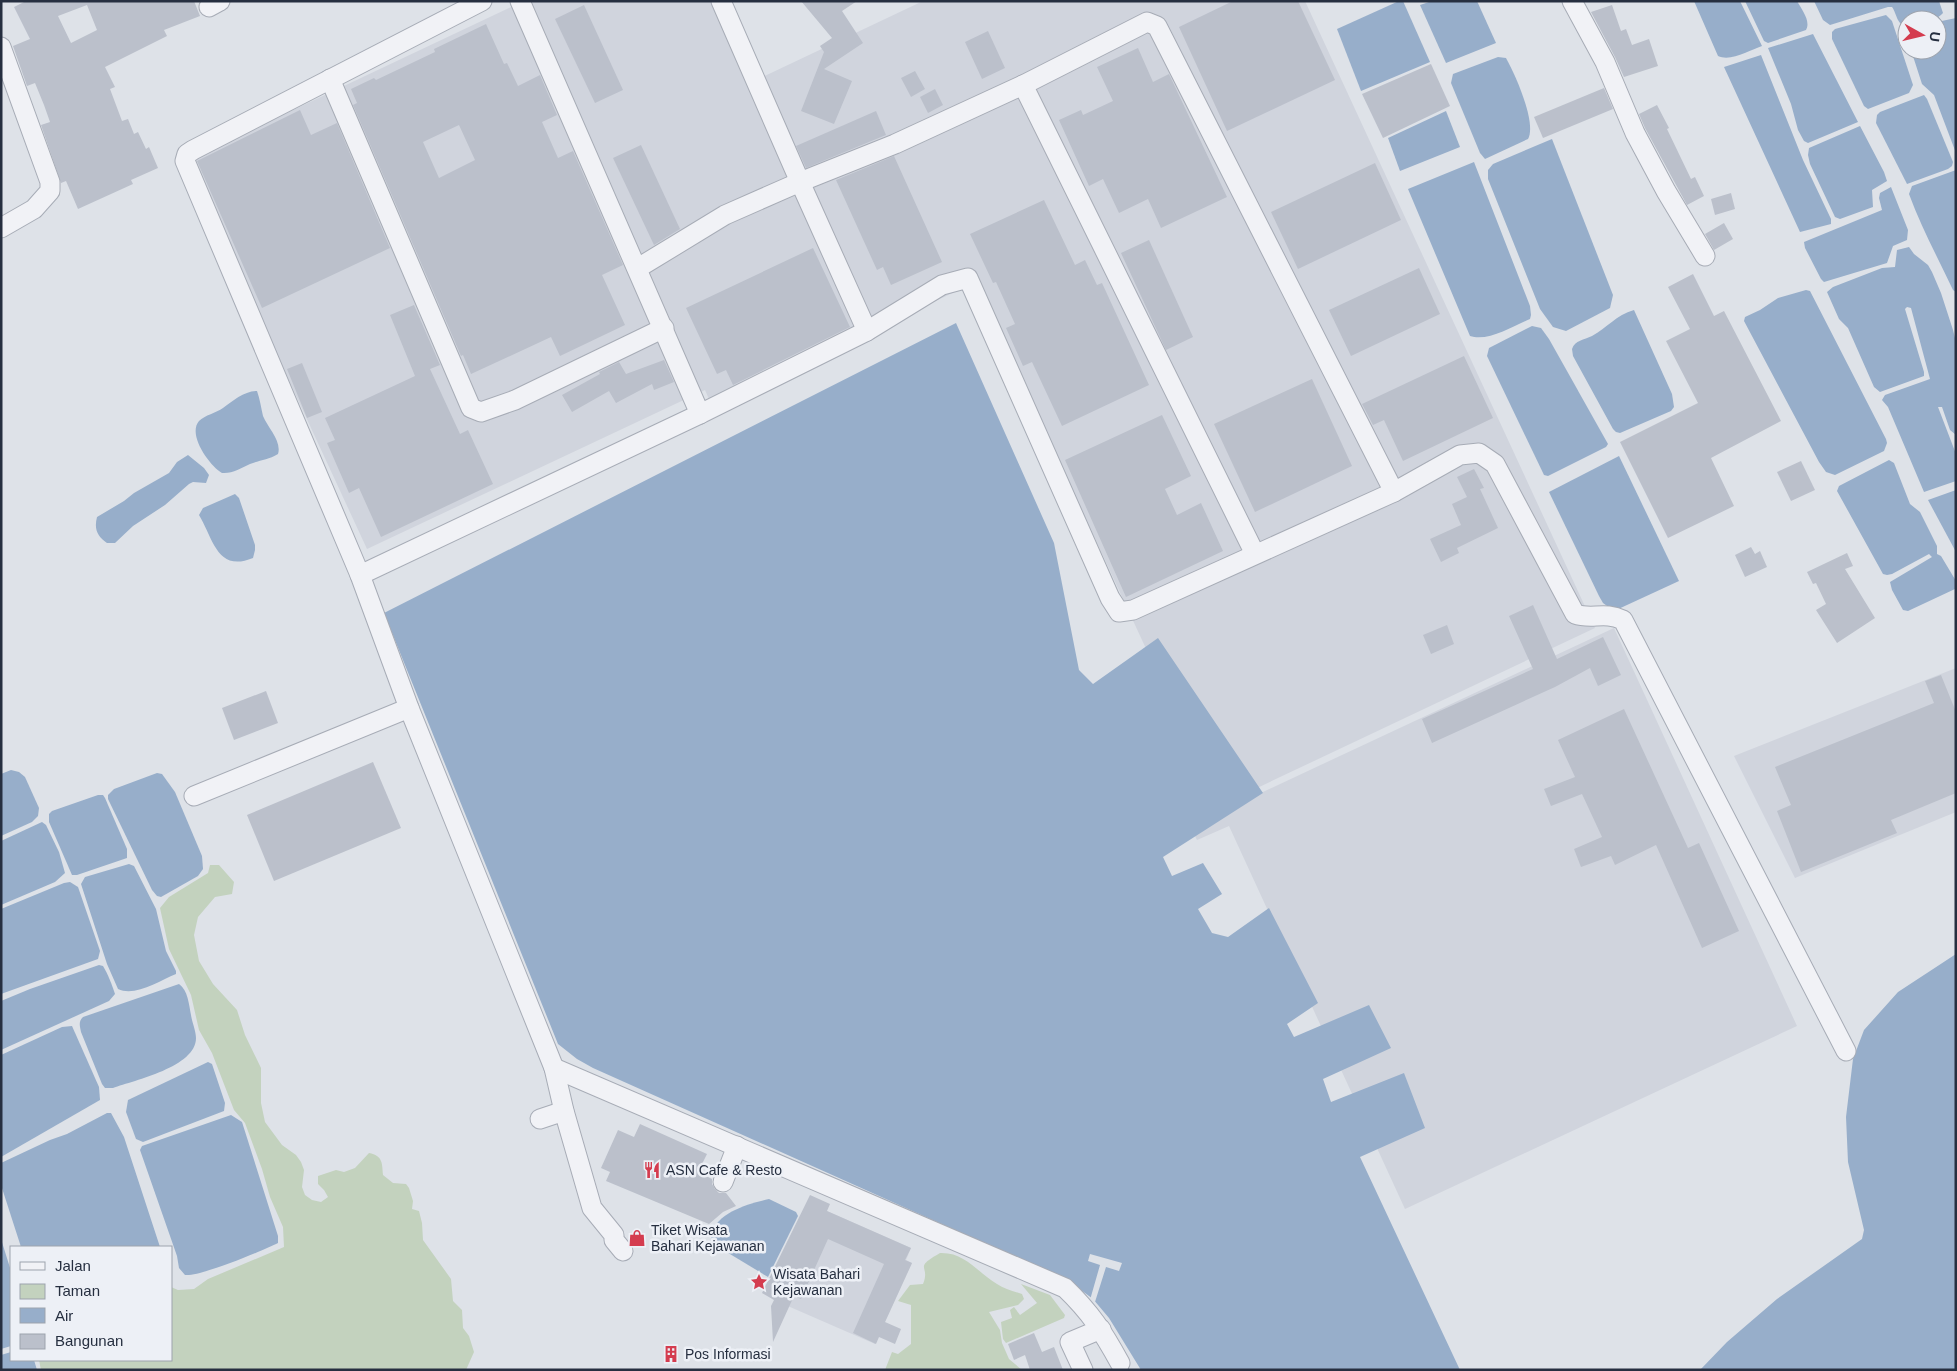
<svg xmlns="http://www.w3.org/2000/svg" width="1957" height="1371" viewBox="0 0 1957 1371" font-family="Helvetica,sans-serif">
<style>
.built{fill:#d0d4dd}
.green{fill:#c3d2be}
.water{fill:#97aeca}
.pier{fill:#dee2e8}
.building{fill:#bbc0cb;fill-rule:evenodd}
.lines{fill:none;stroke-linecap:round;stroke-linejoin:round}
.minor-casing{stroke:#a7acb6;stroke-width:21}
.minor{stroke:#f1f2f6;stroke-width:19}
.labels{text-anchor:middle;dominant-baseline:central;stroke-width:5;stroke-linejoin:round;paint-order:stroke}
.poi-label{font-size:14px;fill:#262f40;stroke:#edf0f6;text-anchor:start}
</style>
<rect width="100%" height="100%" fill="#dee2e8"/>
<g class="built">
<path d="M 524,1 L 710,1 L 748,84 L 923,1 L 1305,1 L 1595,628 L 1219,806 L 976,282 L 712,406 L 705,390 L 367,549 L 187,160 Z"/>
<path d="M 1614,628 L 1797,1026 L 1405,1209 L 1229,826 L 1197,840 L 1190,826 Z"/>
<path d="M 1956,668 L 1956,812 L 1795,878 L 1734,756 Z"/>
<path d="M 827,1211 L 911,1248 L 906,1260 L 912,1263 L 875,1344 L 774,1300 Z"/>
</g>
<g class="green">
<path d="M 210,865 L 219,865 L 234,882 L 232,894 L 215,897 L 198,917 L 194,935 L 199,961 L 213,984 L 237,1010 L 245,1035 L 261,1068 L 261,1103 L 265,1122 L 282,1145 L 296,1155 L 301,1162 L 304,1170 L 302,1187 L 305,1195 L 312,1200 L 321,1202 L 328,1197 L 324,1190 L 318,1184 L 318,1176 L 336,1170 L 344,1172 L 355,1168 L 369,1153 C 383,1156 382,1163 383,1175 L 393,1183 L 406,1184 L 409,1188 L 413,1201 L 412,1209 L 419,1211 L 422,1223 L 423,1240 L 451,1279 L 453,1301 L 462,1310 L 463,1328 L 469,1336 L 474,1352 L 466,1370 L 41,1370 L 39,1360 L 171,1360 L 171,1287 L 178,1290 L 194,1289 L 208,1279 L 284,1247 L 283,1227 L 270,1197 L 262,1169 L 245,1123 L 234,1110 L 212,1053 L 199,1030 L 191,995 L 169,949 L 160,908 L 169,897 L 208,873 Z"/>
<path d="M 940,1253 C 965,1252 977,1272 997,1284 C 1004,1289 1013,1291 1022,1294 L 1024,1299 L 1018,1305 L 989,1312 L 1000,1330 L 1002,1343 L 1009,1359 L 1022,1370 L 885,1370 L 892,1352 L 898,1354 L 911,1344 L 911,1305 L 898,1301 L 910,1285 L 923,1284 C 931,1265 912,1269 940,1253 Z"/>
<path d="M 1021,1284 L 1050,1295 L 1065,1315 L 1064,1318 L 1006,1343 L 1003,1339 L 1001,1322 L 1012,1318 L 1010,1310 L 1014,1307 L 1020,1315 L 1037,1303 Z"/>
</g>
<g class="water">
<path d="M 1399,1 L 1403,1 L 1430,62 L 1361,91 L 1337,29 Z"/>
<path d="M 1432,1 L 1477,1 L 1496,43 L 1446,63 L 1420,5 Z"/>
<path d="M 1694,1 L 1740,1 L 1762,46 C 1750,50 1731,62 1718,56 Z"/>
<path d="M 1745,1 L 1797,1 C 1802,10 1811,21 1806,30 L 1768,43 L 1764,41 Z"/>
<path d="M 1814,1 L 1939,1 L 1943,13 C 1935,23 1918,20 1907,20 L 1907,26 C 1897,26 1897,14 1892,7 L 1888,7 L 1830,25 L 1823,20 Z"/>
<path d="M 1886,15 L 1892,21 L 1913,85 L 1909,93 L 1868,109 L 1864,106 L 1832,39 L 1832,32 L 1835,29 Z"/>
<path d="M 1956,18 L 1956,153 L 1934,95 L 1922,84 L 1911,50 L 1937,50 L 1937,22 Z"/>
<path d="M 1813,34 L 1858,122 L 1808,143 L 1804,141 L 1798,130 L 1791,104 L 1768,48 Z"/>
<path d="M 1761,55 L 1803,160 L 1831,219 L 1831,224 L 1800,232 L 1724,67 Z"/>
<path d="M 1498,57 L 1506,58 C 1515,74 1537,123 1528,139 L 1485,159 L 1480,153 L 1451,83 L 1453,74 Z"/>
<path d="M 1924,95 L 1927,99 L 1953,162 L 1952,166 L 1948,169 L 1907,184 L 1876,123 L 1877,115 L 1880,112 Z"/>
<path d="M 1446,111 L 1460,147 L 1400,171 L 1388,138 Z"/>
<path d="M 1860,126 L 1884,172 L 1887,181 L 1872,190 L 1873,207 L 1840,219 L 1835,217 L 1810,164 L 1808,155 L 1809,148 Z"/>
<path d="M 1552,139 L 1613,295 L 1610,308 L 1566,331 L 1553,327 L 1540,309 L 1488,179 L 1488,170 L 1493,164 Z"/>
<path d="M 1474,162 L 1530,306 L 1531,315 L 1530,319 C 1513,326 1488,342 1470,336 L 1408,189 Z"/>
<path d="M 1956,170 L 1956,292 L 1953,290 C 1938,258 1921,227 1909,194 L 1912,186 Z"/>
<path d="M 1891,187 L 1908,230 L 1907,240 L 1893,246 L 1887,263 L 1824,282 L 1821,279 L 1805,248 L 1804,242 L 1882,210 L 1879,198 L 1880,193 Z"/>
<path d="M 1909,247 L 1914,254 L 1928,265 L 1932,272 L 1941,293 L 1953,330 L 1956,342 L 1956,435 L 1950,430 L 1942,407 L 1938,407 L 1956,454 L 1956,481 L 1924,492 L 1888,407 L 1882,400 L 1885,395 L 1930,379 L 1911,308 L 1907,307 L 1905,309 L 1924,372 L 1924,376 L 1880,392 L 1874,387 L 1848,328 L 1839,319 L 1827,292 L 1833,287 L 1882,268 L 1895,267 L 1897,250 Z"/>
<path d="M 1806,290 L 1810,291 L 1886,439 L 1887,443 L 1884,451 L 1835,475 L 1826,472 L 1819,462 L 1744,321 L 1745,317 L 1760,310 L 1778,298 Z"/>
<path d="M 1634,310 L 1672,394 L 1674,407 L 1671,411 L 1620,433 L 1616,432 L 1613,429 L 1573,356 L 1572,349 C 1575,340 1584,340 1592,336 C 1607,328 1616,315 1634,310 Z"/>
<path d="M 956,323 L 1054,543 L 1079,670 L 1093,684 L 1158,638 L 1263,793 L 1163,857 L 1172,876 L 1203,863 L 1222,894 L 1198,909 L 1212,933 L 1228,937 L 1269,908 L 1318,1003 L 1287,1024 L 1294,1037 L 1369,1005 L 1391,1048 L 1323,1079 L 1331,1102 L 1404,1073 L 1425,1128 L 1360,1157 L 1460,1370 L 1141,1370 L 1109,1318 L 1093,1299 L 1069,1281 L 593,1068 L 577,1059 L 558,1044 L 384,613 Z"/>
<path d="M 1532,326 L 1541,328 L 1549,339 L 1608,444 L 1606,447 L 1548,476 L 1544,475 L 1487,356 L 1489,348 Z"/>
<path d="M 257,391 C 260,399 261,408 263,416 C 268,428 282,441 278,454 C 268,460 260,460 250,464 C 241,468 232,474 222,473 C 210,466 187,435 199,421 C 205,415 216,413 223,408 C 233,401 244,391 257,391 Z"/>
<path d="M 188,455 L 204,468 L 209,475 L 206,483 L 193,482 L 189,484 L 165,505 L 133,526 L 115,543 L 107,543 C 97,536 94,529 97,517 L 124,501 L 134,493 L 169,473 L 177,462 Z"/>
<path d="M 1619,456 L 1679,581 L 1614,611 L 1603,603 L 1599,596 L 1549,492 Z"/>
<path d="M 1889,460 L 1894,463 L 1910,504 L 1920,512 L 1937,546 L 1937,554 L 1941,556 L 1956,581 L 1955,589 L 1908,611 L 1903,610 L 1892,590 L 1890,582 L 1932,557 L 1929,554 L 1892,574 L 1887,575 L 1883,574 L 1837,491 L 1839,486 Z"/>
<path d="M 1956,490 L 1956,552 L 1928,500 Z"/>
<path d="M 235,494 L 239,498 L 255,545 L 255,550 L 253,558 C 217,573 213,538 199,515 L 203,508 Z"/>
<path d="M 11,770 L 19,772 L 25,777 L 39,808 L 38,816 L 32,822 L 1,836 L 1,774 Z"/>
<path d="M 157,773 L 162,774 L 175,792 L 202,856 L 203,869 L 198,876 L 161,897 L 157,896 L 152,890 L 108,799 L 108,795 L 114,789 Z"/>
<path d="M 98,795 L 103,795 L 105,798 L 127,849 L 127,858 L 77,875 L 72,875 L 49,822 L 49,814 L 52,811 Z"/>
<path d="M 42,822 L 46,825 L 59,852 L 65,873 L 55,882 L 1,905 L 1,841 Z"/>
<path d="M 129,864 L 134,866 L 156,909 L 166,951 L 176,971 L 176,974 C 159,981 135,997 118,989 L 107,964 L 81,884 L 85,877 Z"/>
<path d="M 70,882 L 78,887 L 100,951 L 98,959 L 1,994 L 1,909 L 64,883 Z"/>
<path d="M 1956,954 L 1956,1370 L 1700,1370 L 1727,1342 L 1777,1299 L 1862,1239 L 1864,1230 L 1848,1162 L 1846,1117 L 1853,1059 L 1864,1030 L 1898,992 Z"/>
<path d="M 99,965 L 103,966 C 108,974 112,985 115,994 L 109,1001 L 1,1050 L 1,1001 L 30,989 Z"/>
<path d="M 179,984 C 188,990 189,1005 191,1015 C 192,1022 196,1031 196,1038 C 196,1067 135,1080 113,1088 L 105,1088 L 102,1084 L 81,1032 C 80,1026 78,1022 83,1017 Z"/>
<path d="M 72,1026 L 99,1087 L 100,1100 L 1,1157 L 1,1055 L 62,1027 Z"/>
<path d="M 208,1062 L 212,1064 L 225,1103 L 224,1111 L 143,1142 L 136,1139 L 126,1112 L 128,1100 Z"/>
<path d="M 107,1113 L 111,1113 L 124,1137 L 160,1247 L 21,1247 L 1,1185 L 1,1163 L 50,1140 L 67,1134 Z"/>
<path d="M 231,1115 L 242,1122 L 278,1236 L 278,1243 C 262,1251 200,1277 185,1275 L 179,1268 L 177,1256 L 140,1150 L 142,1146 Z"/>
<path d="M 769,1199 L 796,1212 L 798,1216 L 768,1277 L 715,1245 L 710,1235 C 718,1212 747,1204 769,1199 Z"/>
<path d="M 1,1239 L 11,1271 L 11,1346 L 1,1349 Z"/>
<path d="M 11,1352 L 11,1360 L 34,1360 L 37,1370 L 1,1370 L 1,1355 Z"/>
</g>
<path class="pier" d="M 1090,1254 L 1122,1263 L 1119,1271 L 1106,1267 L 1095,1302 L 1090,1300 L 1100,1265 L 1088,1261 Z"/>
<g class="building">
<path d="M 26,1 L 194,1 L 200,16 L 164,30 L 167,36 L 105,67 L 115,87 L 110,89 L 122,121 L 128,119 L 134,134 L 138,132 L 146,149 L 149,147 L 158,168 L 131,180 L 133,184 L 78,209 L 66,181 L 61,183 L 41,125 L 50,122 L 44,105 L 35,83 L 27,86 L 13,46 L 30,39 L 14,7 ZM 87,5 L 97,30 L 71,43 L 58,16 Z"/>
<path d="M 801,1 L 857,1 L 842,11 L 863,43 L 824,69 L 852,81 L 834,124 L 801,111 L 824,52 L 820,46 L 832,38 Z"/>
<path d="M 1233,1 L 1298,1 L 1335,80 L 1227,131 L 1179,27 Z"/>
<path d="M 584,5 L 623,90 L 595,103 L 555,19 Z"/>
<path d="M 1612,5 L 1621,31 L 1626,29 L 1632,45 L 1649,39 L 1658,66 L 1624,77 L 1615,57 L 1591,12 Z"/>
<path d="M 486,24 L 504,64 L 507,63 L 518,86 L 540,75 L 557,115 L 542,122 L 558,158 L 573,151 L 623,265 L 602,275 L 625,325 L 560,356 L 551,337 L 471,374 L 463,355 L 461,356 L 353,105 L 357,103 L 351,89 L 374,78 L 376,80 L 435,52 L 434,49 ZM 459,125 L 475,160 L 439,178 L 423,142 Z"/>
<path d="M 988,31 L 1005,68 L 982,79 L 965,42 Z"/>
<path d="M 1138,48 L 1153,82 L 1169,74 L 1227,197 L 1161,228 L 1148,199 L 1119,213 L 1103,179 L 1089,186 L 1059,120 L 1081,110 L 1083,115 L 1113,101 L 1097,67 Z"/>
<path d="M 1431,64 L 1450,106 L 1383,138 L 1362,94 Z"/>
<path d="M 915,71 L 925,89 L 911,97 L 901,78 Z"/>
<path d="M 1604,88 L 1613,109 L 1543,138 L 1534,117 Z"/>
<path d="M 935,89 L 943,105 L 928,113 L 920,97 Z"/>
<path d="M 1657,105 L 1669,128 L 1667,129 L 1691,179 L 1695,177 L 1704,196 L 1687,205 L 1645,128 L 1639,114 Z"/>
<path d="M 300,110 L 311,135 L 337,123 L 390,248 L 262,308 L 197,161 Z"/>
<path d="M 876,111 L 886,135 L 806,168 L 796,146 Z"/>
<path d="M 641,145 L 680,229 L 654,245 L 613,158 Z"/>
<path d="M 894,156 L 942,262 L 891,285 L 883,267 L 877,270 L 836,180 Z"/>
<path d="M 1375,163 L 1401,220 L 1298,269 L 1271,212 Z"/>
<path d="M 1731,193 L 1735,209 L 1715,215 L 1711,199 Z"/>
<path d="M 1044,200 L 1075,265 L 1085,260 L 1097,285 L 1102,283 L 1149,385 L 1062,426 L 1032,362 L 1023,366 L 1006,328 L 1015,324 L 996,282 L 993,283 L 970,234 Z"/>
<path d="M 1724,223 L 1733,239 L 1714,250 L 1705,234 Z"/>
<path d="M 1149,240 L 1193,337 L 1166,350 L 1121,253 Z"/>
<path d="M 813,248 L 850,327 L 733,385 L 726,370 L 717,374 L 686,308 Z"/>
<path d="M 1419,268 L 1440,314 L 1351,356 L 1329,310 Z"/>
<path d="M 1693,274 L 1714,316 L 1724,311 L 1781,421 L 1711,458 L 1734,506 L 1668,538 L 1620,442 L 1698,403 L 1666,341 L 1690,329 L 1668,287 Z"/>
<path d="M 414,305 L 440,365 L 430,369 L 460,434 L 468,430 L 493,484 L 381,537 L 359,488 L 349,493 L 327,443 L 335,440 L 325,418 L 415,376 L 390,315 Z"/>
<path d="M 1464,356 L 1493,418 L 1403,461 L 1384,420 L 1373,425 L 1362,404 Z"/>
<path d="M 664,360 L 674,382 L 654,390 L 652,384 L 616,403 L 609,391 L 572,412 L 562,395 L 600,374 L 599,372 L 619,362 L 626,374 Z"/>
<path d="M 302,363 L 322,412 L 307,418 L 287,369 Z"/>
<path d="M 1312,379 L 1352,466 L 1255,512 L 1214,424 Z"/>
<path d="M 1162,415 L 1191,476 L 1165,489 L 1177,515 L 1201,503 L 1223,551 L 1126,597 L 1065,460 Z"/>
<path d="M 1801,461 L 1815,490 L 1791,501 L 1777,472 Z"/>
<path d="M 1474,469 L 1484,488 L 1480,489 L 1498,528 L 1457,548 L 1459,553 L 1441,562 L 1430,539 L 1461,525 L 1452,504 L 1467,497 L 1457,477 Z"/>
<path d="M 1751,547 L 1755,554 L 1760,551 L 1767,567 L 1745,577 L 1735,555 Z"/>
<path d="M 1847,553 L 1853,566 L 1845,569 L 1875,618 L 1837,643 L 1816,610 L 1826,604 L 1816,583 L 1813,584 L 1807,572 Z"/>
<path d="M 1533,605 L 1557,659 L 1603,637 L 1621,675 L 1598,686 L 1590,668 L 1555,687 L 1432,743 L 1422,719 L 1533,669 L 1509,616 Z"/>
<path d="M 1447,625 L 1454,644 L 1431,654 L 1423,635 Z"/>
<path d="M 1941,675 L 1956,712 L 1956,793 L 1891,820 L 1897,833 L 1801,872 L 1777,811 L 1791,805 L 1775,767 L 1934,703 L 1925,681 Z"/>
<path d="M 266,691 L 278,723 L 234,740 L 222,708 Z"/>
<path d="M 1624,709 L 1688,848 L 1699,843 L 1739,931 L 1702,948 L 1656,845 L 1615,865 L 1611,856 L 1581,867 L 1574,849 L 1602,837 L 1582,794 L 1551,806 L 1544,789 L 1575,777 L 1558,740 Z"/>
<path d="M 373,762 L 401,828 L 274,881 L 247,815 Z"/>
<path d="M 640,1124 L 707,1154 L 698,1172 L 712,1179 L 712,1184 L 715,1189 L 719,1193 L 726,1193 L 736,1206 L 723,1212 L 709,1224 L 606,1181 L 610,1172 L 601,1168 L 618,1130 L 634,1137 Z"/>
<path d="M 810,1195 L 830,1204 L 827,1211 L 911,1248 L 905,1260 L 912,1263 L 885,1322 L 901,1329 L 895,1344 L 879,1337 L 876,1344 L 853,1333 L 884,1264 L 828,1239 L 801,1299 L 794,1296 L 773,1342 L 771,1306 L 774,1300 L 762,1293 Z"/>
<path d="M 1034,1333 L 1042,1352 L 1054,1347 L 1063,1370 L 1030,1370 L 1025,1355 L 1014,1360 L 1008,1344 Z"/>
</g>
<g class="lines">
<g class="minor-casing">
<g id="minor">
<path d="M 482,1 L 193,150 L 187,154 L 185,161 L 360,575 L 409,708 L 554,1068 L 564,1111 L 592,1208 L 614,1235 L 614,1240 L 623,1251"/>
<path d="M 520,1 L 700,414"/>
<path d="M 721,1 L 800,182 L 867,331"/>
<path d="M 1572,1 L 1605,62 L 1635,133 L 1666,191 L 1705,256"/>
<path d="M 209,7 L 220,1"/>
<path d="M 1,47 L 50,182 L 50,191 L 34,209 L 1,228"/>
<path d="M 330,79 L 471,408 L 481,412 L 515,400 L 664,328"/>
<path d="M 1023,85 L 1255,554"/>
<path d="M 638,268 L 725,215 L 800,182 L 895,144 L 1023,85 L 1147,22 L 1157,26 L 1394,492"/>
<path d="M 360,575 L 700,414 L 867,331 L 942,285 L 968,278 L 1110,598 L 1119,612 L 1133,610 L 1394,492 L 1460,455 L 1479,453 L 1495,464 L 1575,614 C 1592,620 1604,611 1623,620 L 1846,1051"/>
<path d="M 194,796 L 409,708"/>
<path d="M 554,1068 L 1065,1288 C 1091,1313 1103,1332 1120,1363"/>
<path d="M 540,1119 L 564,1111"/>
<path d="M 723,1182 L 737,1146"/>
<path d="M 1083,1370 L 1070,1342 L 1101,1329"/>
</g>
</g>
<use href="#minor" class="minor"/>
</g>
<defs>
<g id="restaurant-bare" transform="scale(1.35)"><path d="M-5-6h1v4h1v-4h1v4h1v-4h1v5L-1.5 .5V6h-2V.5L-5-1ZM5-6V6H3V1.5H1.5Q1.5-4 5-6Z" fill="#d43c4f" stroke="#edf0f6" stroke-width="2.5" paint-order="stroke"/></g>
<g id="shop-bare" transform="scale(1.35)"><path d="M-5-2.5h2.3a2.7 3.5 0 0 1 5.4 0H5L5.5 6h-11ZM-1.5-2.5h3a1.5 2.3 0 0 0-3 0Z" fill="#d43c4f" stroke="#edf0f6" stroke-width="2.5" paint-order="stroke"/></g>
<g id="sight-bare" transform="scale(1.35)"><path d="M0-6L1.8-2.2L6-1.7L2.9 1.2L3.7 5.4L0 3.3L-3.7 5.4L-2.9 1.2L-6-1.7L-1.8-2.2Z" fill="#d43c4f" stroke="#edf0f6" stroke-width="2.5" paint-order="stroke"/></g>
<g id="building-bare" transform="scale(1.35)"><path d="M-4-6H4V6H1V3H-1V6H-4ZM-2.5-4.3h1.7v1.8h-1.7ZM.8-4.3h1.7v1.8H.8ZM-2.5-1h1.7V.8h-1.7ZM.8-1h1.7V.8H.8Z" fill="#d43c4f" stroke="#edf0f6" stroke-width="2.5" paint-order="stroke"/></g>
</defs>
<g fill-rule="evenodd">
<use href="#restaurant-bare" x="652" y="1170"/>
<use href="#shop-bare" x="637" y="1238"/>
<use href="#sight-bare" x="759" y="1282"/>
<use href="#building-bare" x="671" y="1354"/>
</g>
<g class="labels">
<g class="poi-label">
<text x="666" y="1170">ASN Cafe &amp; Resto</text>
<text x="651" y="1230">Tiket Wisata<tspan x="651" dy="16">Bahari Kejawanan</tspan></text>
<text x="773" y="1274">Wisata Bahari<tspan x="773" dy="16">Kejawanan</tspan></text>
<text x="685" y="1354">Pos Informasi</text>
</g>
</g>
<rect width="1957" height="1371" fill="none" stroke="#262f40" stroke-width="5"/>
<rect x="10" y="1246" width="162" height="115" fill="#edf0f6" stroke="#9da3ad"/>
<rect x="20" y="1262" width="25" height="8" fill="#f1f2f6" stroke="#9da3ad"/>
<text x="55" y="1271" font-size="15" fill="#262f40">Jalan</text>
<rect x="20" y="1284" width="25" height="15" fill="#c3d2be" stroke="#9da3ad"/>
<text x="55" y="1296" font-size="15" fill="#262f40">Taman</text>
<rect x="20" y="1308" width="25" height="15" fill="#97aeca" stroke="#9da3ad"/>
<text x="55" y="1321" font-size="15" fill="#262f40">Air</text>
<rect x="20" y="1334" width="25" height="15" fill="#bbc0cb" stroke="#9da3ad"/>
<text x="55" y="1346" font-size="15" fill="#262f40">Bangunan</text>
<g transform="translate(1922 35) rotate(98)"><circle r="24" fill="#edf0f6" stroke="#9da3ad"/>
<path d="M0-4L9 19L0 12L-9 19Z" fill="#d43c4f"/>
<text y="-8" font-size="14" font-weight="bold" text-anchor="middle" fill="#262f40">U</text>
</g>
</svg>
